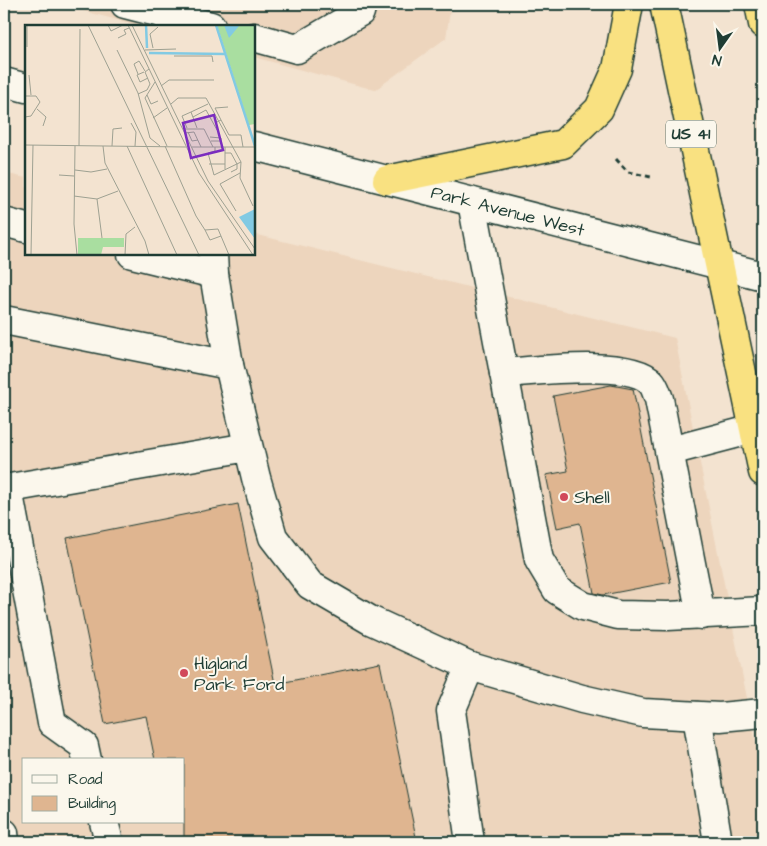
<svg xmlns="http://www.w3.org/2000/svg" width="767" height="846" viewBox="0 0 767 846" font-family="'Architects Daughter',sans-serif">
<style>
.built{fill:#edd5bd;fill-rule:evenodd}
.building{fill:#dfb590;stroke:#1f3d34}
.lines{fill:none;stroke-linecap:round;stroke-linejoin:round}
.minor-casing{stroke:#1f3d34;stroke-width:31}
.highway-casing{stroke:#1f3d34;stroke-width:31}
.path{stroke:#1f3d34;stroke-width:3;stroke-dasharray:5 4;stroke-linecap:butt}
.minor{stroke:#fbf7ec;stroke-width:28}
.highway{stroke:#f9e181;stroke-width:28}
.poi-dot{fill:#d1495b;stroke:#fbf7ec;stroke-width:2}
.labels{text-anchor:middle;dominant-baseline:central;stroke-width:4;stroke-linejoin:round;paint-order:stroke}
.shield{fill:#fbf7ec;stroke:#61756b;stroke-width:1}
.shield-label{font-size:16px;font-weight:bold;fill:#1f3d34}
.street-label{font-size:18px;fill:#1f3d34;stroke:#fbf7ec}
.poi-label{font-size:18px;fill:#1f3d34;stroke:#fbf7ec;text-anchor:start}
.inset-river{fill:none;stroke:#82cae3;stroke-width:2.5}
.inset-road{fill:none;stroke:#9ea192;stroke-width:1}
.view{fill:#7b2cbf;fill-opacity:0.15;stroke:#7b2cbf;stroke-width:2.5}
.inset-edge{fill:none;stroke:#1f3d34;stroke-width:2.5}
</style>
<rect width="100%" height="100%" fill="#f3e3d0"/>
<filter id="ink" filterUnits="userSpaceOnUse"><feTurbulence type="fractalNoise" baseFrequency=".02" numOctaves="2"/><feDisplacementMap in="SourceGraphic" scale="10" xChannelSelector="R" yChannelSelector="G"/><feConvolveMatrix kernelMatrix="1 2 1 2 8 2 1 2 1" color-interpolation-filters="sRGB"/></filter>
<g filter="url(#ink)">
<g class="built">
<path d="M 57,4 L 451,4 L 446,38 L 375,90 L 254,57 L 254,26 L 140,26 Z"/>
<path d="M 4,173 L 26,178 L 26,254 L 254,254 L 254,234 L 675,338 L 763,778 L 763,842 L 4,842 ZM 24,760 L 184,760 L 184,822 L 24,822 Z"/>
</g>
<g class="building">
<path d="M 611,385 L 633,389 L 671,582 L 603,595 L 594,593 L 580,523 L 557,528 L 546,475 L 568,471 L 553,396 Z"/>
<path d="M 238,504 L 275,684 L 380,663 L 417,842 L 184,842 L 184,760 L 155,760 L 146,716 L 105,724 L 67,538 Z"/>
</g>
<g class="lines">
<g class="minor-casing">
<g id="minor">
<path d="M 125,4 L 172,16"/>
<path d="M 170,26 L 172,16 L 211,26"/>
<path d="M 254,37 L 297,49 L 360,12 L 362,4"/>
<path d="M 4,82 L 26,88"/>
<path id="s1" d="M 254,146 L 763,276"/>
<path d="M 472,202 L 539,560 L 557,590 L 583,606 L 618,615 L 668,616 L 763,611"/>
<path d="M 4,222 L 26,228"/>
<path d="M 132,254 L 214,274"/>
<path d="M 213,254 L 214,274 L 229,365 L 256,478 L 273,537 L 310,585 L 370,620 L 470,666 L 582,699 L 643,713 L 720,717 L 763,713"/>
<path d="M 4,320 L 229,365"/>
<path d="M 504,373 C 535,371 631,359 651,382 C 655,386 657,394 659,399 L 701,615"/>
<path d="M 670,451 L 754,429"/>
<path d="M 4,489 L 248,447"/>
<path d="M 8,489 L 52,723 L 84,746 L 87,760"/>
<path d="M 470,666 L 451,711 L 470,842"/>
<path d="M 697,716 L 718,842"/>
<path d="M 104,822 L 109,842"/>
<path d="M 4,833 L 5,842"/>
</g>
</g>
<g class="highway-casing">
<g id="highway">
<path d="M 664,4 L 763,472"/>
<path d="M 759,4 L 763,24"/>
<path d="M 387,180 L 563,144 L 599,109 L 617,69 L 629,4"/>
</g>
</g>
<path class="path" d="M 616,159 L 628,172 L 651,177"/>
<use href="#minor" class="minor"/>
<use href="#highway" class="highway"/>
</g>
</g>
<g class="poi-dot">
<circle cx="564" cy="497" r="5"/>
<circle cx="184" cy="673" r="5"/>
</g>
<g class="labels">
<rect class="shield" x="666" y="120.5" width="50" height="27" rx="4"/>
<g class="shield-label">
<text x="691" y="134">US 41</text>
</g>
<g class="street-label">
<text stroke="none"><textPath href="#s1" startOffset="262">Park Avenue West</textPath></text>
</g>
<g class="poi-label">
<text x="574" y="497">Shell</text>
<text x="194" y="663">Higland<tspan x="194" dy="21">Park Ford</tspan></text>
</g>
</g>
<g transform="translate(25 25)">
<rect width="230" height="230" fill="#f3e3d0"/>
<path d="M 192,0 L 230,0 L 230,99 L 224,100 ZM 53,213 L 99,213 L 99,222 L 78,222 L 76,230 L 53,230 Z" fill="#a9dea0"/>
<path d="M 199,0 L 214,0 L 214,1 L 204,13 ZM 230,184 L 230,214 L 214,192 Z" fill="#82cae3"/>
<path class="inset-river" d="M 121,0 L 122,23M 191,0 L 230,121M 124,28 L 200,29"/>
<path class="inset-road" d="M 63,0 L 174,230M 83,0 L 86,6 L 98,0M 103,0 L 174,148 L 228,230M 107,0 L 183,156 L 230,224M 93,13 L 101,9 L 99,5 L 104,3M 2,22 L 2,0M 128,23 L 125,9 L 133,2M 92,25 L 113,68 L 125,113 L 135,121M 120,25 L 151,24M 149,31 L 187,31 L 188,37M 119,47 L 112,50 L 115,57 L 123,53M 113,49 L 109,39 L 114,36 L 120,46M 4,50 L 6,70M 130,57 L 120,73 L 142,121M 136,61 L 144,55 L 189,55M 113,69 L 122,65 L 125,59 L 120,47 L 124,44M 122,70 L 126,79 L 133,76M 0,71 L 11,71 L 15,77 L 6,91 L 0,92M 146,79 L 153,73 L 181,73 L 216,137 L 215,153 L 228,181M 12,84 L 21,92 L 18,101M 168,92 L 181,85 L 192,105M 128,93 L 142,83M 196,95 L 190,83 L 203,82M 192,97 L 196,95 L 204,110 L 216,110 L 218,122M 106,98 L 111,107 L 110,121M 162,103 L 157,91 L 166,87M 172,103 L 166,87 L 183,79M 159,104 L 179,104 L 188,122M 163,107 L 167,116 L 173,115M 160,108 L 169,107 L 176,122M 185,112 L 196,113 L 196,116 L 186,116M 0,120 L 161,122M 50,121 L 49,199 L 52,230M 54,121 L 55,4M 78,121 L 80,138 L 120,216 L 124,230M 87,121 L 88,104 L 97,103M 102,121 L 152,230M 140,121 L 171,191 L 180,205 L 193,204 L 204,230M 167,122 L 230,122M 190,122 L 190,126 L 183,128 L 189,150 L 216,137M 200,122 L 200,128 L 206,128 L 212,139 L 212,144 L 206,147M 200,128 L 200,144M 184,139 L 200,139M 50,145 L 66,147 L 82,144M 34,150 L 49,151M 49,171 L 72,174 L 93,166M 72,174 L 77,213M 211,186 L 195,159 L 215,148M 180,205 L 185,215 L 196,211M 6,230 L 8,120M 100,230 L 101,209 L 110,202"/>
<path class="view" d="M 189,90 L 198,125 L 166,133 L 158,98 Z"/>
<rect width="230" height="230" class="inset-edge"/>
</g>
<rect width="767" height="846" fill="none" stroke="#fbf7ec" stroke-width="20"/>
<rect x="10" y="10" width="747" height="826" fill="none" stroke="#1f3d34" stroke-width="2" filter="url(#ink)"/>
<rect x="22" y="758" width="162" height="65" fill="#fbf7ec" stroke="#a3ada2"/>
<rect x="32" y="775" width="25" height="8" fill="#fbf7ec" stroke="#a3ada2"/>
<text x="68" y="784" font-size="15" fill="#1f3d34">Road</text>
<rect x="32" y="796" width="25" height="15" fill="#dfb590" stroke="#a3ada2"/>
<text x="68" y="808" font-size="15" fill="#1f3d34">Building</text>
<g transform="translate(720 48) rotate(194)" stroke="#fbf7ec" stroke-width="4" paint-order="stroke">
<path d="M0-4L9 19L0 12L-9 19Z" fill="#1f3d34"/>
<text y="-8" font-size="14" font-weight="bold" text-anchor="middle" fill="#1f3d34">N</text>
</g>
</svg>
